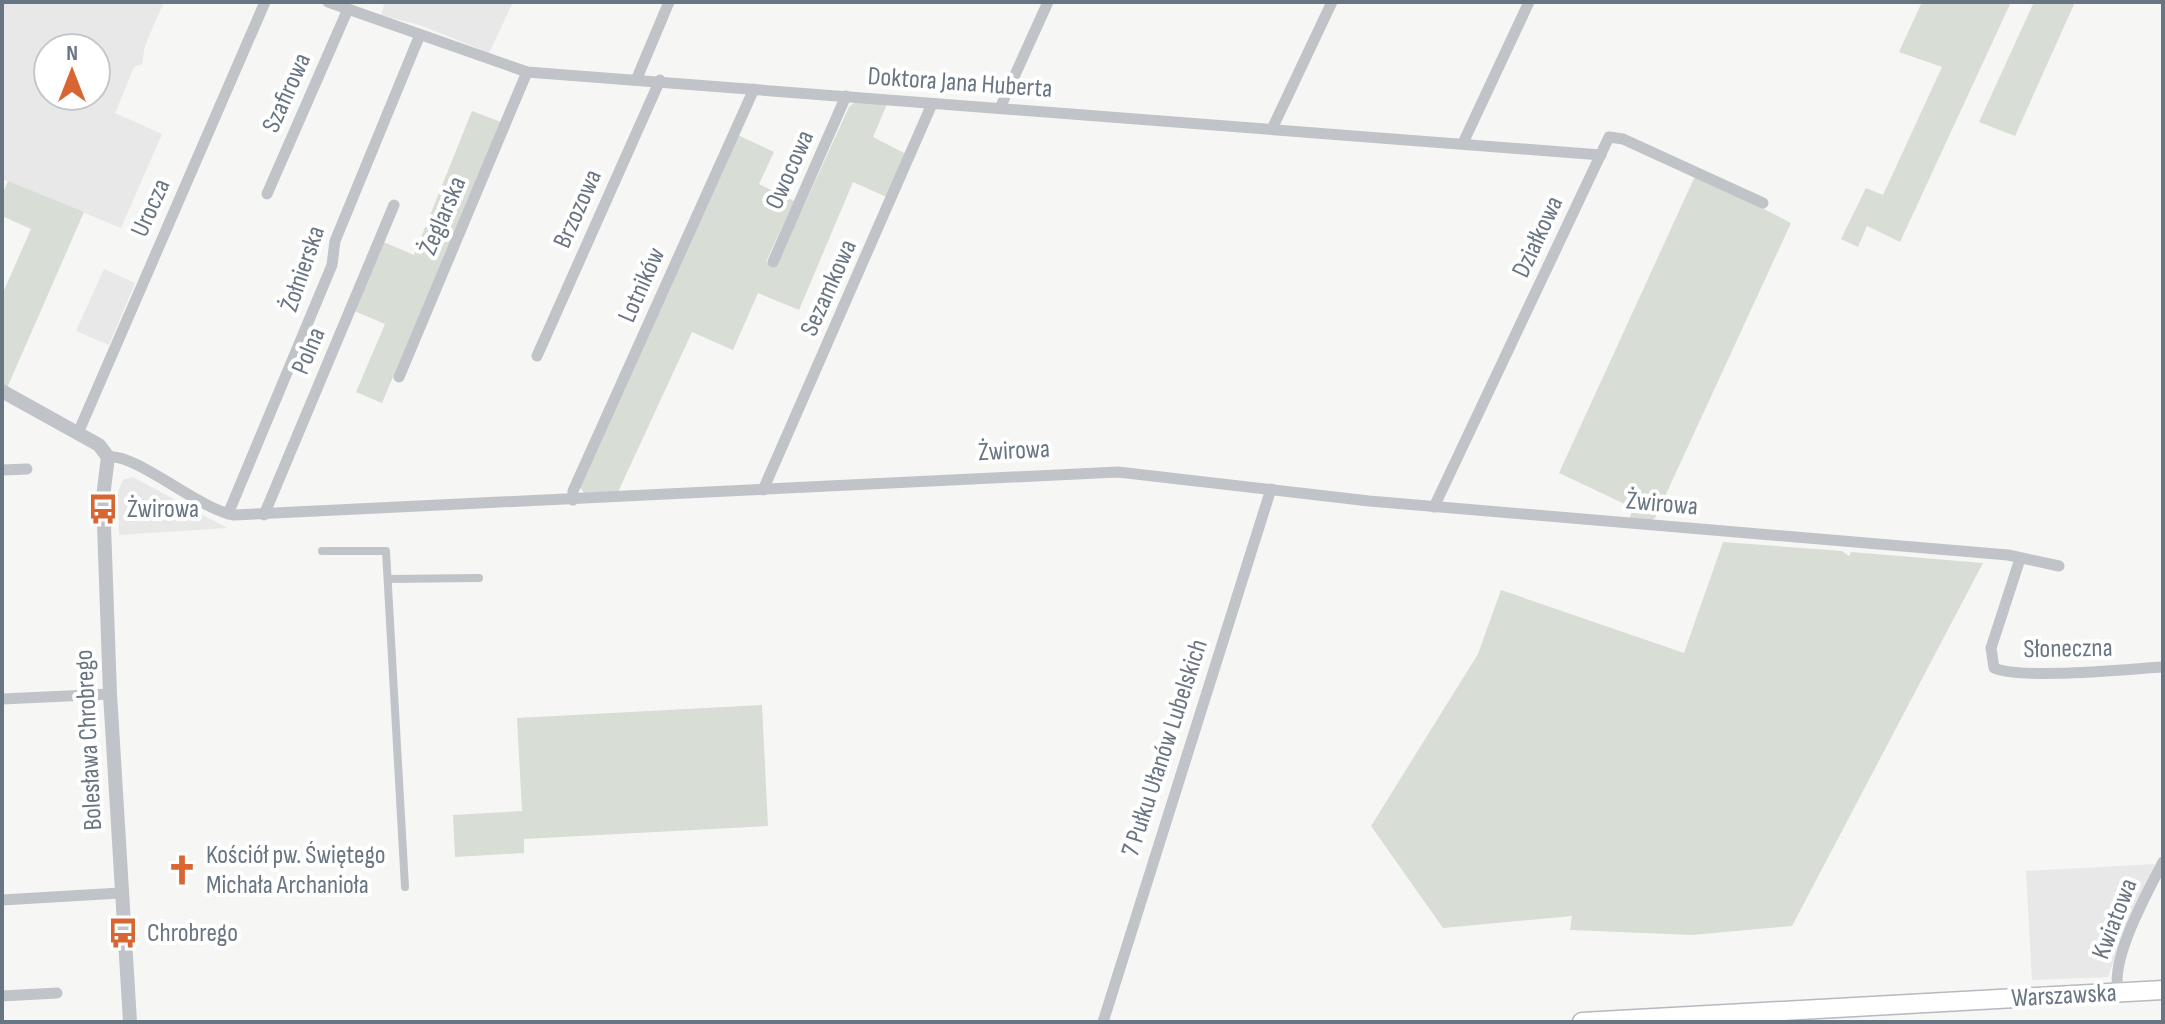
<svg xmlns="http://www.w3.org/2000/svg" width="2165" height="1024" viewBox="0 0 2165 1024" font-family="'Sofia Sans Condensed',sans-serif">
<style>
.built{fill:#e7e8e7;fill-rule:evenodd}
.green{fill:#d8ddd5}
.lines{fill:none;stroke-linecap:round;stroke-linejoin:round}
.primary-casing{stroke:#b6b9bd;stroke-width:21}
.pedestrian{stroke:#c0c3c7;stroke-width:8}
.minor{stroke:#c0c3c7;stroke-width:11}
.tertiary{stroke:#c0c3c7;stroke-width:14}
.primary{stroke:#fff;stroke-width:18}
.labels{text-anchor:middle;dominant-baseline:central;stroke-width:8;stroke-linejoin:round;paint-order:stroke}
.street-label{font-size:26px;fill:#687583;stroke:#fff}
.poi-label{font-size:26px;fill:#687583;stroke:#fff;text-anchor:start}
</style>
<rect width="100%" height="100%" fill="#f6f7f4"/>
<g class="built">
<path d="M 2,2 L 164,2 L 145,45 L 142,64 L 134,67 L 115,113 L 162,134 L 121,228 L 2,179 ZM 48,48 L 96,48 L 96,96 L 48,96 Z"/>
<path d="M 385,2 L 513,2 L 489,53 L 423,26 L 381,15 Z"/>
<path d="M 104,269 L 135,283 L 109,345 L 76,331 Z"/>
<path d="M 133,477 L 214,521 L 228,528 L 119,535 L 118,492 L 123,480 Z"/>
<path d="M 2155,864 L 2131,915 L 2108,977 L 2032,980 L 2026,871 Z"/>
</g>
<g class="green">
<path d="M 1922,2 L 2011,2 L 1900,242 L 1867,226 L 1858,247 L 1841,239 L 1866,188 L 1883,195 L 1942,67 L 1899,52 Z"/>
<path d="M 2034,2 L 2075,2 L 2015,136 L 1979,122 Z"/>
<path d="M 855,102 L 887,104 L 873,137 L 908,155 L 889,198 L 853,182 L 799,310 L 758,293 L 733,350 L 692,332 L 618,492 L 584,493 L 580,487 L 738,135 L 774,152 L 759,184 L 794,201 L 766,262 L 776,267 L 849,107 Z"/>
<path d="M 472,111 L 501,122 L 382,403 L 356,392 L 385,324 L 352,310 L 381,241 L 414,255 Z"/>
<path d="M 1696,174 L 1791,223 L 1655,518 L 1649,522 L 1629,520 L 1632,511 L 1629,506 L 1559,473 Z"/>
<path d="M 8,181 L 84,212 L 7,388 L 2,385 L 2,295 L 31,229 L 2,216 L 2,195 Z"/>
<path d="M 1723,542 L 1842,551 L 1849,556 L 1851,552 L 1983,563 L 1792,926 L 1692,935 L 1570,930 L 1572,916 L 1443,928 L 1371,826 L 1478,654 L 1501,590 L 1684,653 Z"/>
<path d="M 762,705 L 768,826 L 524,839 L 524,853 L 455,857 L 453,815 L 522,811 L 517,718 Z"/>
</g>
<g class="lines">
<g class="primary-casing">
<path id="primary" d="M 1582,1022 L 2163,990"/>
</g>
<g class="pedestrian">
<path d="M 322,551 L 386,551 L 405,887"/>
<path d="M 388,579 L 479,578"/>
</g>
<g class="minor">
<path d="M 328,2 L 527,72 L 1601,155"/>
<path d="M 637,78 L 669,2"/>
<path d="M 1000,108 L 1048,2"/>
<path d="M 1272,129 L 1332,2"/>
<path d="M 1463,143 L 1529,2"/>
<path d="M 267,194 L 348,9"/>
<path d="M 773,262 L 846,96"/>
<path d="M 537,356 L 660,80"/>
<path d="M 399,377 L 527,72"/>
<path d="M 78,433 L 265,2"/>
<path d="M 108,457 C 136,453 198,509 234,515 L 1118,472 L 1369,501 L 2008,555 L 2059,566"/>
<path d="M 2,470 L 27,469"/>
<path d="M 763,490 L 932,104"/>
<path d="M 573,500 L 573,491 L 754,89"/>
<path d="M 1434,507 L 1609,137 L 1623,139 L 1763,203"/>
<path d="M 228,514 L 332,265 L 335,241 L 419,37"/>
<path d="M 264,515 L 394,205"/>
<path d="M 2020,559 L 1991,648 L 1994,668 C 2023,680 2128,669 2163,667"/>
<path d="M 2,699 L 110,694"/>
<path d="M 2,900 L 120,893"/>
<path d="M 2119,993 C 2108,962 2148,891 2163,862"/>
<path d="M 2,996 L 57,993"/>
<path d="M 1103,1022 L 1271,489"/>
</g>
<path class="tertiary" d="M 2,391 L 99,445 L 108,457 L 103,497 L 110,694 L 130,1022"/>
<use href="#primary" class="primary"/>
</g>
<defs>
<g id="bus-bare" transform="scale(2.4)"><path d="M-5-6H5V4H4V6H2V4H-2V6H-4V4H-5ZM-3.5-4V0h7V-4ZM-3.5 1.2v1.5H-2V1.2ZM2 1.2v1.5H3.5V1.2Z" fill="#d86632" stroke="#fff" stroke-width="2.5" paint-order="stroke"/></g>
<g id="church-bare" transform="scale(2.4)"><path d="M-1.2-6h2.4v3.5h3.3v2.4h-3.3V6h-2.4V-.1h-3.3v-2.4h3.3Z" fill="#d86632" stroke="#fff" stroke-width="2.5" paint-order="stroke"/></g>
</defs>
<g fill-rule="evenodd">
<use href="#bus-bare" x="103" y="509"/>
<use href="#church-bare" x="182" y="870"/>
<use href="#bus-bare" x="123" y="933"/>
</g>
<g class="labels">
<g class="street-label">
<text transform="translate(960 83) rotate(4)">Doktora Jana Huberta</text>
<text transform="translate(287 93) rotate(-66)">Szafirowa</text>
<text transform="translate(790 170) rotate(-66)">Owocowa</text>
<text transform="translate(151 208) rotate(-66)">Urocza</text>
<text transform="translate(578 209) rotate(-66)">Brzozowa</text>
<text transform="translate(443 216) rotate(-67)">Żeglarska</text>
<text transform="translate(1538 237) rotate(-65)">Działkowa</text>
<text transform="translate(303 269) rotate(-71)">Żołnierska</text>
<text transform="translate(642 285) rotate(-66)">Lotników</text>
<text transform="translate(829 288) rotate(-66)">Sezamkowa</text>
<text transform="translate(309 351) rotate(-67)">Polna</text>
<text transform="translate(1014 451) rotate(-3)">Żwirowa</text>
<text transform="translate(1662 504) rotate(5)">Żwirowa</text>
<text transform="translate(2068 649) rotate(-1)">Słoneczna</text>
<text transform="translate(89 740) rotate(-93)">Bolesława Chrobrego</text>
<text transform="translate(1165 748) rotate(-72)">7 Pułku Ułanów Lubelskich</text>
<text transform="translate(2115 919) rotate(-69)">Kwiatowa</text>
<text transform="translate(2064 996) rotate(-3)">Warszawska</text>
</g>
<g class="poi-label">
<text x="127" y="509">Żwirowa</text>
<text x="206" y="855">Kościół pw. Świętego<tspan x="206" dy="30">Michała Archanioła</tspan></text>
<text x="147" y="933">Chrobrego</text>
</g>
</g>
<rect width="2165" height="1024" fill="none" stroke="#687583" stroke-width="8"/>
<g transform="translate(72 72)"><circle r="38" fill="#ffffff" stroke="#c3c8cd" stroke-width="2"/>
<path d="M0-6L14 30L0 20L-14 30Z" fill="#d86632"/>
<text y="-12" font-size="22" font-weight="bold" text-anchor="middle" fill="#687583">N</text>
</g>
</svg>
